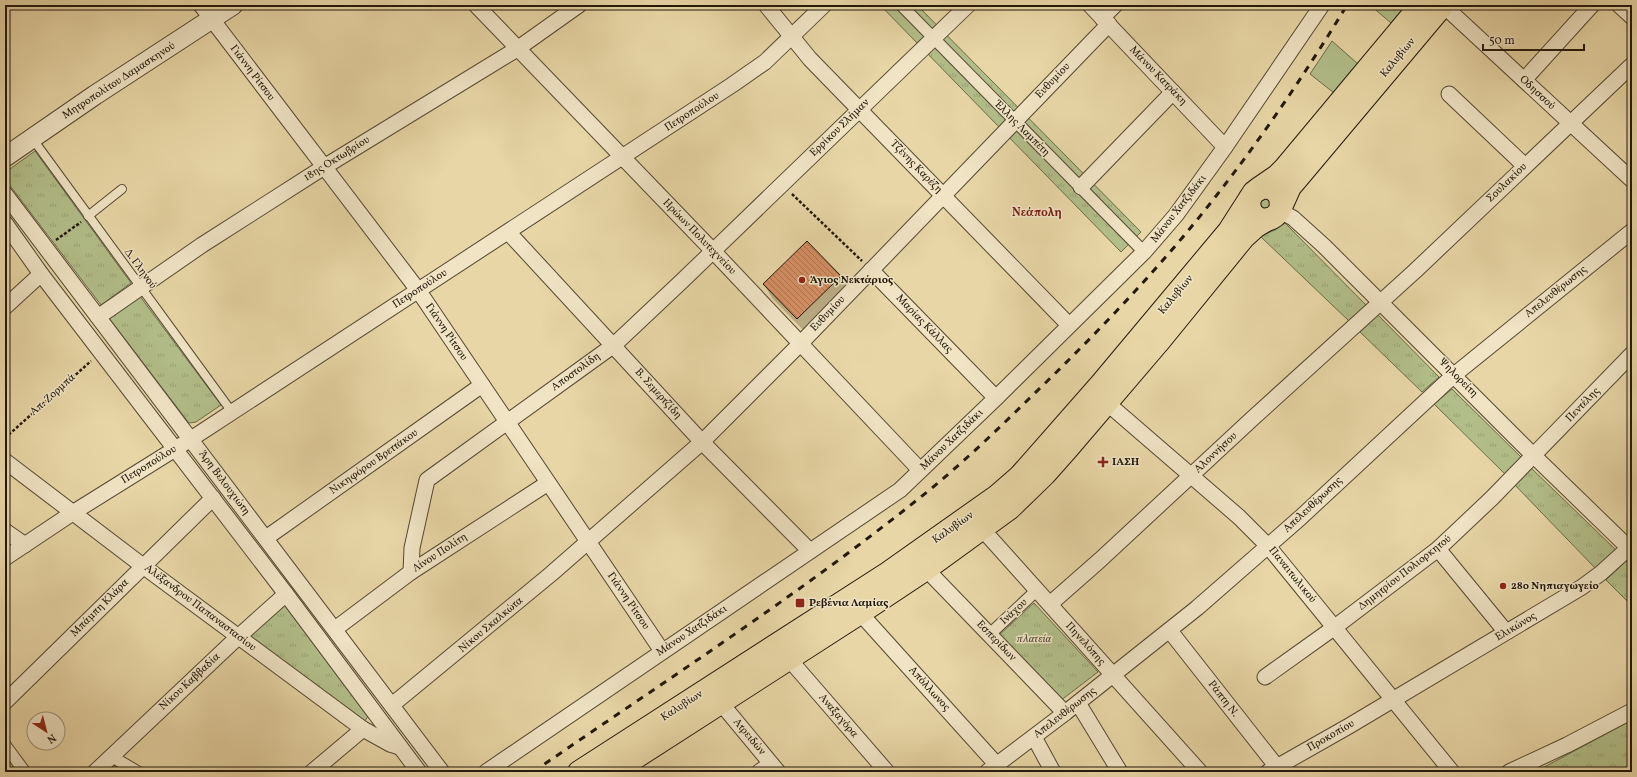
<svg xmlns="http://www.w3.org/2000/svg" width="1637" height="777" viewBox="0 0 1637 777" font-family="Vollkorn,serif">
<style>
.green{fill:#b2be89;stroke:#6a6b4a}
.park{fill:url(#park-tufts);stroke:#6a6b4a}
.shadow{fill:#0003}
.building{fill:url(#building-back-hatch);stroke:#22180b}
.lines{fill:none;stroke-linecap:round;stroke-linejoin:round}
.service-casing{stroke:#544832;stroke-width:10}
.pedestrian-casing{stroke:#544832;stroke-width:13}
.minor-casing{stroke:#544832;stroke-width:17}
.tertiary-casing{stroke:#544832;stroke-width:21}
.primary-casing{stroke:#22180b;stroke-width:24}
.path{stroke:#22180b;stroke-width:2.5;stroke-dasharray:3 2;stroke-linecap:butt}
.service{stroke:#f0e4c5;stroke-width:8}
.pedestrian{stroke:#f0e4c5;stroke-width:11}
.minor{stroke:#f0e4c5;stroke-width:15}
.tertiary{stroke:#f0e4c5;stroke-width:19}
.primary{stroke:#e8d6a6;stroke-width:22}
.rail{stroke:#22180b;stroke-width:3;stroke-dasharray:7 7;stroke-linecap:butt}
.poi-dot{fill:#8f2418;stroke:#f0e4c5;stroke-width:1.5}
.labels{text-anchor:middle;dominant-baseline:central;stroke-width:3;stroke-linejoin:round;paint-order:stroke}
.street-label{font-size:11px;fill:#22180b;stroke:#f0e4c5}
.poi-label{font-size:11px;font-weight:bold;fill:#22180b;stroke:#f0e4c5;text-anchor:start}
.park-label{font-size:11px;font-style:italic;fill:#4d4a31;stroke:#f0e4c5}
.neighbourhood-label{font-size:12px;font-weight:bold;fill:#7a1f14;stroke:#f0e4c5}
</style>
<defs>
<pattern id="park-tufts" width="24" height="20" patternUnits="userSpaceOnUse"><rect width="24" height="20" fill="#b2be89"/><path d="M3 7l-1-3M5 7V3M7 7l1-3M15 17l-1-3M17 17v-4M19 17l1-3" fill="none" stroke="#99a375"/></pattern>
<pattern id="building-back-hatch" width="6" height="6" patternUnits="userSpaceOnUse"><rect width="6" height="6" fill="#d58f63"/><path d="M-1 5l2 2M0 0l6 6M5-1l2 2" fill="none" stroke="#ac7450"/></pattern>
</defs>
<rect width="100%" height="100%" fill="#e8d6a6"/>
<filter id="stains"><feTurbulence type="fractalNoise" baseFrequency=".005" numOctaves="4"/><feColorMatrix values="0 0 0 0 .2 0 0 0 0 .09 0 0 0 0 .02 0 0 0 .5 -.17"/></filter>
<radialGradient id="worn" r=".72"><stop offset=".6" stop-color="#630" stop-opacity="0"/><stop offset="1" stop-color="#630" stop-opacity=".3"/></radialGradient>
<g class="green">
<path d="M 1370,5 L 1406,5 L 1391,23 Z"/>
<path d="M 1332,41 L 1358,64 L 1334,93 L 1310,74 Z"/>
<path d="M 114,765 L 126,772 L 106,772 Z"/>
</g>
<g class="park">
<path d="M 880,5 L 917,5 L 1141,232 L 1121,252 Z"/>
<path d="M 35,151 L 131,283 L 101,305 L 5,179 L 5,174 L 7,171 Z"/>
<path d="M 1268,193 L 1273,210 L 1256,208 Z"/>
<path d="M 1285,223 L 1367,306 L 1350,322 L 1260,236 L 1275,230 Z"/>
<path d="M 139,295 L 221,405 L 196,422 L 189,423 L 109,318 Z"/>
<path d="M 1378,315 L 1439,377 L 1422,392 L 1360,332 Z"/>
<path d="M 1452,389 L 1522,458 L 1506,475 L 1434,404 Z"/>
<path d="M 1529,466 L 1616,550 L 1596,569 L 1513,483 Z"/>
<path d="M 1626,561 L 1632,567 L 1632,606 L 1606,580 Z"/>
<path d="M 284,602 L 369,715 L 364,722 L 248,636 Z"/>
<path d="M 1034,603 L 1098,672 L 1060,701 L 997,637 Z"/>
<path d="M 1632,720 L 1632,772 L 1535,772 Z"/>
<path d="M 5,752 L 20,772 L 5,772 Z"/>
</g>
<path class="shadow" d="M 840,277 L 848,291 L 806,333 L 772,298 L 764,284 Z"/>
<path class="building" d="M 807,241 L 841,276 L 797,319 L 763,284 Z"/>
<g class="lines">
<g class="service-casing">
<g id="service">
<path d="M 32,138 L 232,412"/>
<path d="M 88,216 L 122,189"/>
</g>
</g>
<g class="pedestrian-casing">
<g id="pedestrian">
<path d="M 901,5 L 1144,252"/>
<path d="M 990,634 L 1037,590"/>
<path d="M 5,745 L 25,772"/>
<path d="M 111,756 L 138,772"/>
</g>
</g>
<g class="minor-casing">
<g id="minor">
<path d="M 201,5 L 418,290 L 662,651"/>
<path d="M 476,5 L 713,251 L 920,470"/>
<path d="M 766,5 L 810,59 L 1069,325"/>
<path d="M 1090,5 L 1225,147"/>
<path d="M 1443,5 L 1632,180"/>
<path d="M 1619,5 L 1632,17"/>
<path d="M 1102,18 L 1115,5"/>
<path d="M 1524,80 L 1592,5"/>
<path d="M 1449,94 L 1525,166"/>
<path d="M 1081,187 L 1173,92"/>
<path d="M 5,194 L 442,772"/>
<path d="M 1280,211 L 1293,218 L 1324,246 L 1533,455 L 1632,551"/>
<path d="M 5,223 L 41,274 L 286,594 L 419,772"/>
<path d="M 509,233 L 702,442 L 810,551"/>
<path d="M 871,270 L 996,398"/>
<path d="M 5,307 L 41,274"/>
<path d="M 98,317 L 202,245 L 324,167 L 517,49 L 579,5"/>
<path d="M 1107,403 L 1239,517 L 1268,546 L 1452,772"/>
<path d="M 5,461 L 143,566 L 363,729 L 390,744 L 400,747"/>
<path d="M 975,521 L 1200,772"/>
<path d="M 5,531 L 25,545"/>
<path d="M 266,538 L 482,385"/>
<path d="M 1438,549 L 1506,632"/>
<path d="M 5,558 L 74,512 L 191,439 L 732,85 L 765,62 L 824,5"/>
<path d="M 926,569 L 1065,713"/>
<path d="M 411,572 L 412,548 L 427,480 L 614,345 L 682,281 L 968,5"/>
<path d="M 1050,604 L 1100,560 L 1253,418 L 1415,271 L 1632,65"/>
<path d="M 860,613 L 997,765"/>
<path d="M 335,629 L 411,572 L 548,483"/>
<path d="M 1170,631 L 1277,767"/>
<path d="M 789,659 L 887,772"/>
<path d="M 1265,677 L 1335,627 L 1438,549 L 1492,498 L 1632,354"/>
<path d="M 5,702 L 213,498"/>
<path d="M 720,702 L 778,772"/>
<path d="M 1078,703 L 1120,772"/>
<path d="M 392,705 L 551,574 L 702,442 L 800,344 L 1109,24"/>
<path d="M 1034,737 L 1053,772"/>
<path d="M 95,772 L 238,637 L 286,594"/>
<path d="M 312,772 L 363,729"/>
<path d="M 486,772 L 900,490 L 996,398 L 1144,252 L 1176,215 L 1225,147 L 1322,5"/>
<path d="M 759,772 L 771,764"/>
<path d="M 987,772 L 1065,713 L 1197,608 L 1300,518 L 1454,375 L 1632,231"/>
<path d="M 1268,772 L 1349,726 L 1582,587 L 1601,573 L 1632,545"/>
<path d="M 1509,772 L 1567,745 L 1632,711"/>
</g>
</g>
<g class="tertiary-casing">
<path id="tertiary" d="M 5,157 L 95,95 L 233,5"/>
</g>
<g class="primary-casing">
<g id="primary">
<path d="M 1258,189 L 1277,176 L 1285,168 L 1421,5"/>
<path d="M 1281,207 L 1290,187 L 1301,174 L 1443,5"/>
<path d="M 579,772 L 888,573 L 997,496 L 1020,476 L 1101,384 L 1229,231 L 1254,192 L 1264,187 L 1273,189 L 1280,196 L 1281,207 C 1273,229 1245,220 1250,198"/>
<path d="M 613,772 L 860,613 L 926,569 L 1010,508 L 1045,474 L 1068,448 L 1161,339 L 1244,237 L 1255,227 L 1268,219"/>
</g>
</g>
<g class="path">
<path d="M 792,194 L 862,261"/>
<path d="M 56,240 L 81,222"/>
<path d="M 5,438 L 91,361"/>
</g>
<use href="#service" class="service"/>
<use href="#pedestrian" class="pedestrian"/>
<use href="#minor" class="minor"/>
<use href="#tertiary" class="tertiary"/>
<use href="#primary" class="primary"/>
<path class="rail" d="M 533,772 C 662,683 794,598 917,500 C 959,467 997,430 1035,393 C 1095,335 1153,275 1205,210 C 1257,145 1304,76 1347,5"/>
</g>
<g class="poi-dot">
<circle cx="802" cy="280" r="4"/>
<path d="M1101 456h4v4h4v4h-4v4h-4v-4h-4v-4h4z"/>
<circle cx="1503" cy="586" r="4"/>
<rect x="795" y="598" width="10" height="10" rx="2"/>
</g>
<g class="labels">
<g class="street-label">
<text transform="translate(1398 58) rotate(-50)">Καλυβίων</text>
<text transform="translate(252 73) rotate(53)">Γιάννη Ρίτσου</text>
<text transform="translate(1158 76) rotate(46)">Μάνου Κατράκη</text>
<text transform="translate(119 81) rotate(-33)">Μητροπολίτου Δαμασκηνού</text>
<text transform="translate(1053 81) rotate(-46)">Ευθυμίου</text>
<text transform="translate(1537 93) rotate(43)">Οδησσού</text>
<text transform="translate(692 112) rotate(-33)">Πετροπούλου</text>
<text transform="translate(840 128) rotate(-44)">Ερρίκου Σλήμαν</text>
<text transform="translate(1022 129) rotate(45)">Έλλης Λαμπέτη</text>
<text transform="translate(337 159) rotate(-32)">18ης Οκτωβρίου</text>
<text transform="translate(916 167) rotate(46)">Τζένης Καρέζη</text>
<text transform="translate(1507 183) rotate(-44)">Σουλακίου</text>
<text transform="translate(1179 209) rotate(-52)">Μάνου Χατζιδάκι</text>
<text transform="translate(699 237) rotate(46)">Ηρώων Πολυτεχνείου</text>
<text transform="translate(140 269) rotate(54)">Δ. Γληνού</text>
<text transform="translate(420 289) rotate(-33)">Πετροπούλου</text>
<text transform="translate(1556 292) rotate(-39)">Απελευθέρωσης</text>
<text transform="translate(1176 295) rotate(-50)">Καλυβίων</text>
<text transform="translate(828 314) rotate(-46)">Ευθυμίου</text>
<text transform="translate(924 324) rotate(46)">Μαρίας Κάλλας</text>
<text transform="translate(446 332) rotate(56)">Γιάννη Ρίτσου</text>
<text transform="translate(576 372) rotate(-36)">Αποστολίδη</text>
<text transform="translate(1458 378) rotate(45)">Ψηλορείτη</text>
<text transform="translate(658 394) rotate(48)">Β. Σεμερτζίδη</text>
<text transform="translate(53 395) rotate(-42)">Απ. Ζορμπά</text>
<text transform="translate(1583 405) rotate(-46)">Πεντέλης</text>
<text transform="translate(952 440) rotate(-44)">Μάνου Χατζιδάκι</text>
<text transform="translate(1216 453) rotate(-43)">Αλοννήσου</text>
<text transform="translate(374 462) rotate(-35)">Νικηφόρου Βρεττάκου</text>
<text transform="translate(149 465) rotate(-32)">Πετροπούλου</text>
<text transform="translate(224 483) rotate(53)">Άρη Βελουχιώτη</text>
<text transform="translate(1313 505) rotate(-43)">Απελευθέρωσης</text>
<text transform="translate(953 528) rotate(-35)">Καλυβίων</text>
<text transform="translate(440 553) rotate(-33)">Λίνου Πολίτη</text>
<text transform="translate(1405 573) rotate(-38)">Δημητρίου Πολιορκητού</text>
<text transform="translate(1292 575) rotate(51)">Παναιτωλικού</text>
<text transform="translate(628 601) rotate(56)">Γιάννη Ρίτσου</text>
<text transform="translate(100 608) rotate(-45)">Μπάμπη Κλάρα</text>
<text transform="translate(200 608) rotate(37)">Αλέξανδρου Παπαναστασίου</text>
<text transform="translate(1014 612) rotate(-43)">Ινάχου</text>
<text transform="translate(491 625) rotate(-40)">Νίκου Σκαλκώτα</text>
<text transform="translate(1516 627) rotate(-31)">Ελικώνος</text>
<text transform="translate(692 631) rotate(-34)">Μάνου Χατζιδάκι</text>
<text transform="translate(996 641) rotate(46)">Εσπερίδων</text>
<text transform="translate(1085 644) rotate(48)">Πηνελόπης</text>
<text transform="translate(190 682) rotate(-43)">Νίκου Καββαδία</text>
<text transform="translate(929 689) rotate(48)">Απόλλωνος</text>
<text transform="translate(1223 699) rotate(52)">Ράπτη Ν.</text>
<text transform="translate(682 706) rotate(-33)">Καλυβίων</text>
<text transform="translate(1065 713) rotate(-38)">Απελευθέρωσης</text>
<text transform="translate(838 716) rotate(49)">Αναξαγόρα</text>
<text transform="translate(1331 736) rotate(-30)">Προκοπίου</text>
<text transform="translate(749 737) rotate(50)">Ατρειδών</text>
</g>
<g class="poi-label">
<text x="810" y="280">Άγιος Νεκτάριος</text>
<text x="1112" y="462">ΙΑΣΗ</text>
<text x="1511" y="586">28ο Νηπιαγωγείο</text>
<text x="809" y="603">Ρεβένια Λαμίας</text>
</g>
<g class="park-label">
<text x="1034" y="639">πλατεία</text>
</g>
<g class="neighbourhood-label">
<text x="1037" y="213">Νεάπολη</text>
</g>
</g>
<rect width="1637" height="777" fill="none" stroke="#e8d6a6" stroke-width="20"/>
<rect x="6" y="6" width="1625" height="765" fill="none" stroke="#22180b" stroke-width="2"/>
<rect x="10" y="10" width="1617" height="757" fill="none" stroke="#22180b"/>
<g transform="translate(46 731) rotate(144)"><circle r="19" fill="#f0e4c5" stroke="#9e927b"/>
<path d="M0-3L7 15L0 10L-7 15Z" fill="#8f2418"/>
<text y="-6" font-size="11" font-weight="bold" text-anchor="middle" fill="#22180b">N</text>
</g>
<path d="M1483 44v6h101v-6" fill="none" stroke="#22180b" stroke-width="2"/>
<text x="1489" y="44" font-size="12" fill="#22180b" stroke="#f0e4c5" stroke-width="3" paint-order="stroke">50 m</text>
<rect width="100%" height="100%" filter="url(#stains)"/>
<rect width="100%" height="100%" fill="url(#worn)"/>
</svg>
